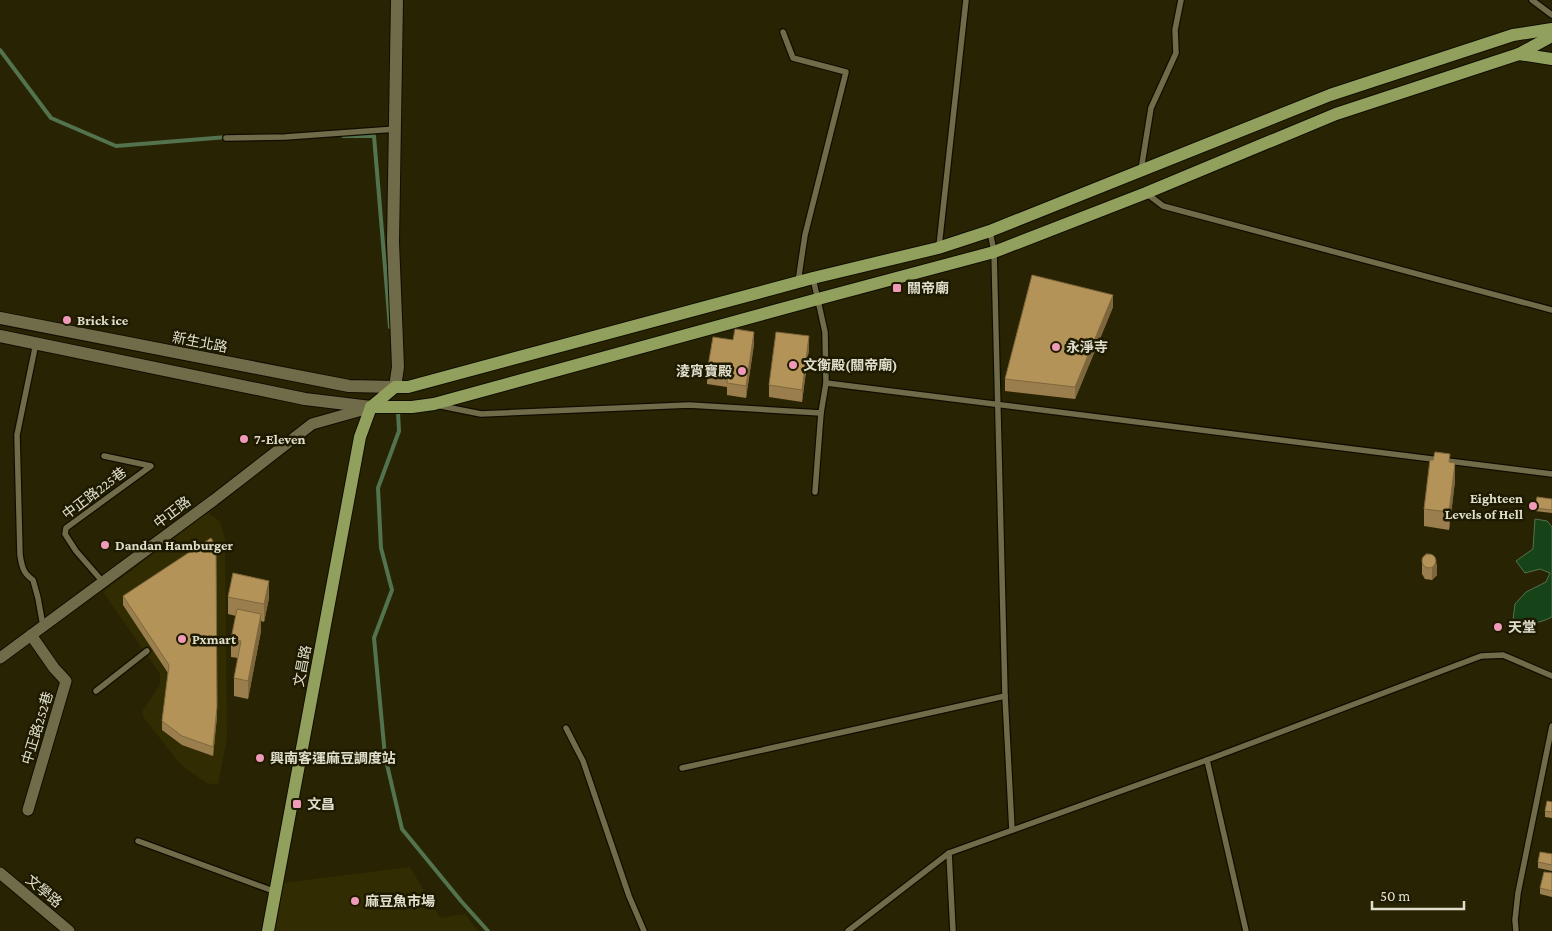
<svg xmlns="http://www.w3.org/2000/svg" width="1552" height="931" viewBox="0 0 1552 931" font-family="'Crimson Pro','Noto Sans TC',serif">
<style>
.built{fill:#312c01}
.water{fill:#164318;stroke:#53724e}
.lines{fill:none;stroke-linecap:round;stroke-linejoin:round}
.stream{stroke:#53724e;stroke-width:4}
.service-casing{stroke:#100d00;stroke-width:8}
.minor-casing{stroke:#100d00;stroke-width:13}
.tertiary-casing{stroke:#100d00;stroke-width:14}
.secondary-casing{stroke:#100d00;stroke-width:14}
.primary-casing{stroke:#100d00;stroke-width:14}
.service{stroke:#706c4a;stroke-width:5.5}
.minor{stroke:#706c4a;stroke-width:11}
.tertiary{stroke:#706c4a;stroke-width:12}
.secondary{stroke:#706c4a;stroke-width:12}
.primary{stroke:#92a05e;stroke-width:12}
.wall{fill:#9b7e4d}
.shaded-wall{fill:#7e673e}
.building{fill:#b49359;stroke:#7e673e}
.poi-dot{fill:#ef9ab8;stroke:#1e1a00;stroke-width:2}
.labels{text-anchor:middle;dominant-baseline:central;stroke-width:5;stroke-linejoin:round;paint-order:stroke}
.poi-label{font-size:14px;font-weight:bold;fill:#e0decc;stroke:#1e1a00;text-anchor:start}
.street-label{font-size:14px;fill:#e0decc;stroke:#1e1a00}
</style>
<rect width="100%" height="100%" fill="#282403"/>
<g class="built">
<path d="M 208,512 L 220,522 L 225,538 L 227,737 L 218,785 L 207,783 L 181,765 L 144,718 L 142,712 L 160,685 L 160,674 L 103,592 Z"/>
<path d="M 410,867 L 440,918 L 465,914 L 478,931 L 275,931 L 282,883 Z"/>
</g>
<path class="water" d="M 1535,519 L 1547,521 L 1552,527 L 1552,617 C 1537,624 1530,625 1513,620 L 1515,604 L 1526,592 L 1546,582 L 1550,573 L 1540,569 L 1525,573 L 1516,561 L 1533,549 Z"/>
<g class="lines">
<g class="stream">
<path d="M 0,50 L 51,118 L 116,146 L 227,137"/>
<path d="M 343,136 L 374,136 L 390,327"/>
<path d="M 398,412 L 399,431 L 378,488 L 381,548 L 392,590 L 374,638 L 385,756 L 402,829 L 461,901 L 488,931"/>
</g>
<g class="service-casing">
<g id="service">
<path d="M 1532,0 L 1552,15"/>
<path d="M 783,32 L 793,58 L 846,72 L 805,235 L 798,282"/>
<path d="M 226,138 L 285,137 L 396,129"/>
<path d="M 1141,170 L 1151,108 L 1176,53 L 1175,30 L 1181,0"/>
<path d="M 1146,193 L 1163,206 L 1552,310"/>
<path d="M 990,231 L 994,252 L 1005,696 L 1012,830"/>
<path d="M 939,246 L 966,0"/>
<path d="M 813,278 L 825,332 L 826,383 L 821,413 L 815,492"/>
<path d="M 36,343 L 17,435 L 20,555 C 22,567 23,573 33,580 L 38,598 L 43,626"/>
<path d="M 826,383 L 1552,474"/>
<path d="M 441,406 L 481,414 L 689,405 L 821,413"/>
<path d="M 103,582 L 76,551 L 65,534 L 66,528 L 151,466 L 104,456"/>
<path d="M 96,691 L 147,651"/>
<path d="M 566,728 L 583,761 L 629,896 L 644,931"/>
<path d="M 1207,760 L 1246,931"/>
<path d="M 682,768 L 1005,696"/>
<path d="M 138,841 L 276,892"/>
<path d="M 949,853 L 953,931"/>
<path d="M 848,931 L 949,853 L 1207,760 L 1481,656 L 1503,655 L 1552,676"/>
<path d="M 1516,931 L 1515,920 L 1518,893 L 1552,726"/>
</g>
</g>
<g class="minor-casing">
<g id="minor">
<path d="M 0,658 L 214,500 L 312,424 L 369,408"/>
<path d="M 28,810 L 66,681 L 54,668 L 31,635"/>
<path d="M 0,873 L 69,931"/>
</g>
</g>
<g class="tertiary-casing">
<path id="tertiary" d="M 395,387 L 398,367 L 393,242 L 397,0"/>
</g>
<g class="secondary-casing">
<g id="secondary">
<path d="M 0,318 L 349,386 L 395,387"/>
<path d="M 0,336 L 305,399 L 371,407"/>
</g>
</g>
<g class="primary-casing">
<g id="primary">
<path d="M 1519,54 L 1552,59"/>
<path d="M 371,407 L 412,407 L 434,404 L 818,299 L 994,252 L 1146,193 L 1336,114 L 1519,54 L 1552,36"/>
<path d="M 268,931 L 360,437 L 371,407 L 395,387 L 408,387 L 813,278 L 938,248 L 990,231 L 1330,95 L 1513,35 L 1552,29"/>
</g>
</g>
<use href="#service" class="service"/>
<use href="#minor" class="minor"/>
<use href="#tertiary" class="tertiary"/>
<use href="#secondary" class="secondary"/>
<use href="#primary" class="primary"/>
</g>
<g class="wall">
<path d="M 1113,307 L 1075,399 L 1005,391 L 1005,379 Z"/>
<path d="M 754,344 L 746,398 L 727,395 L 727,387 L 707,384 L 707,372 Z"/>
<path d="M 809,348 L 802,402 L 769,397 L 769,385 Z"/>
<path d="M 1450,462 L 1455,481 L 1449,530 L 1424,526 L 1424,509 Z"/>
<path d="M 1552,499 L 1552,513 L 1535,511 L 1535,508 Z"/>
<path d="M 1427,553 L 1437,575 L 1432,580 L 1425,579 L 1422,574 L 1422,558 Z"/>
<path d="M 123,596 L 217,716 L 213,756 L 182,745 L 162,730 L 162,721 L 168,673 L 123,605 Z"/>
<path d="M 228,597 L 269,598 L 264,622 L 261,621 L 261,631 L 248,699 L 234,696 L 234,678 L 238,658 L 231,657 L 231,639 L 236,616 L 228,614 Z"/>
<path d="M 1552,802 L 1552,818 L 1545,817 L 1545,811 Z"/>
<path d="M 1552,854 L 1552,871 L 1538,868 L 1538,862 Z"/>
<path d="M 1552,873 L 1552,897 L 1540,894 L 1540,888 Z"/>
</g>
<g class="shaded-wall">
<path d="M 1113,295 L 1113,307 L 1075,399 L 1075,387 Z"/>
<path d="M 754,332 L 754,344 L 746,398 L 746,386 Z"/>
<path d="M 809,336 L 809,348 L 802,402 L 802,390 Z"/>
<path d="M 1455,463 L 1455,481 L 1449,530 L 1449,512 Z"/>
<path d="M 1437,563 L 1437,575 L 1432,580 L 1432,568 Z"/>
<path d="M 269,581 L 269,598 L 264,622 L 264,604 Z"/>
<path d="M 261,614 L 261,631 L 248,699 L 248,681 Z"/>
<path d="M 217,707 L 217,716 L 213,756 L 213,747 Z"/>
</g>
<g class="building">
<path d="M 1032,275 L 1113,295 L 1075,387 L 1005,379 Z"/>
<path d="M 735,329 L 754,332 L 746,386 L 727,383 L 728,375 L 707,372 L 713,337 L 733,340 Z"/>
<path d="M 776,332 L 809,336 L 802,390 L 769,385 Z"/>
<path d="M 1435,452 L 1450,454 L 1449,462 L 1455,463 L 1449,512 L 1424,509 L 1430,460 L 1433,460 Z"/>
<path d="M 1537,497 L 1552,499 L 1552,510 L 1535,508 Z"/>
<path d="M 211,538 L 216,546 L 217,707 L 213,747 L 182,736 L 162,721 L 169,665 L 123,596 Z"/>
<circle cx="1429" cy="561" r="7"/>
<path d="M 233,573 L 269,581 L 264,604 L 228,597 Z"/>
<path d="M 237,609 L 261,614 L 248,681 L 234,678 L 241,641 L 231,639 Z"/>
<path d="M 1547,801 L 1552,802 L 1552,812 L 1545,811 Z"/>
<path d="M 1540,852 L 1552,854 L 1552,865 L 1538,862 Z"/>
<path d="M 1544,872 L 1552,873 L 1552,891 L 1540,888 Z"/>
</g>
<g class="poi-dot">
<rect x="892" y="283" width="10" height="10" rx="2.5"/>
<circle cx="67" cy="320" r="5"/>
<circle cx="1056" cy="347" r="5"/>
<circle cx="793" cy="365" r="5"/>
<circle cx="742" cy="371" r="5"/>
<circle cx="244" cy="439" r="5"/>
<circle cx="1533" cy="506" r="5"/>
<circle cx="105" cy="545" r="5"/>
<circle cx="1498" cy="627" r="5"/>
<circle cx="182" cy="639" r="5"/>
<circle cx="260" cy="758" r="5"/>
<rect x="292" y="799" width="10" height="10" rx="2.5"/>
<circle cx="355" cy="901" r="5"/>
</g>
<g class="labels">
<g class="poi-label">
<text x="907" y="288">關帝廟</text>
<text x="77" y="320">Brick ice</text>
<text x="1066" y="347">永淨寺</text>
<text x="803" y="365">文衡殿(關帝廟)</text>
<text x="732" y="371" text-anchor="end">淩宵寶殿</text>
<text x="254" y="439">7-Eleven</text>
<text x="1523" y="498" text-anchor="end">Eighteen<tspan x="1523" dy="16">Levels of Hell</tspan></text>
<text x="115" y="545">Dandan Hamburger</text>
<text x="1508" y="627">天堂</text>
<text x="192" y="639">Pxmart</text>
<text x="270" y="758">興南客運麻豆調度站</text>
<text x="307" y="804">文昌</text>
<text x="365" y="901">麻豆魚市場</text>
</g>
<g class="street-label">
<text transform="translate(200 342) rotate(11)">新生北路</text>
<text transform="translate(94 493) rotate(-37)">中正路225巷</text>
<text transform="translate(172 512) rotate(-37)">中正路</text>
<text transform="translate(302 666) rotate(-79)">文昌路</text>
<text transform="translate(37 728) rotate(-73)">中正路252巷</text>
<text transform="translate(44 891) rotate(40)">文學路</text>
</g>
</g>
<path d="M1372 901v8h92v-8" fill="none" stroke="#e0decc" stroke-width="2.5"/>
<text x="1380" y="901" font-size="15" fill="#e0decc" stroke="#1e1a00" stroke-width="4" paint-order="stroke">50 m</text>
</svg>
